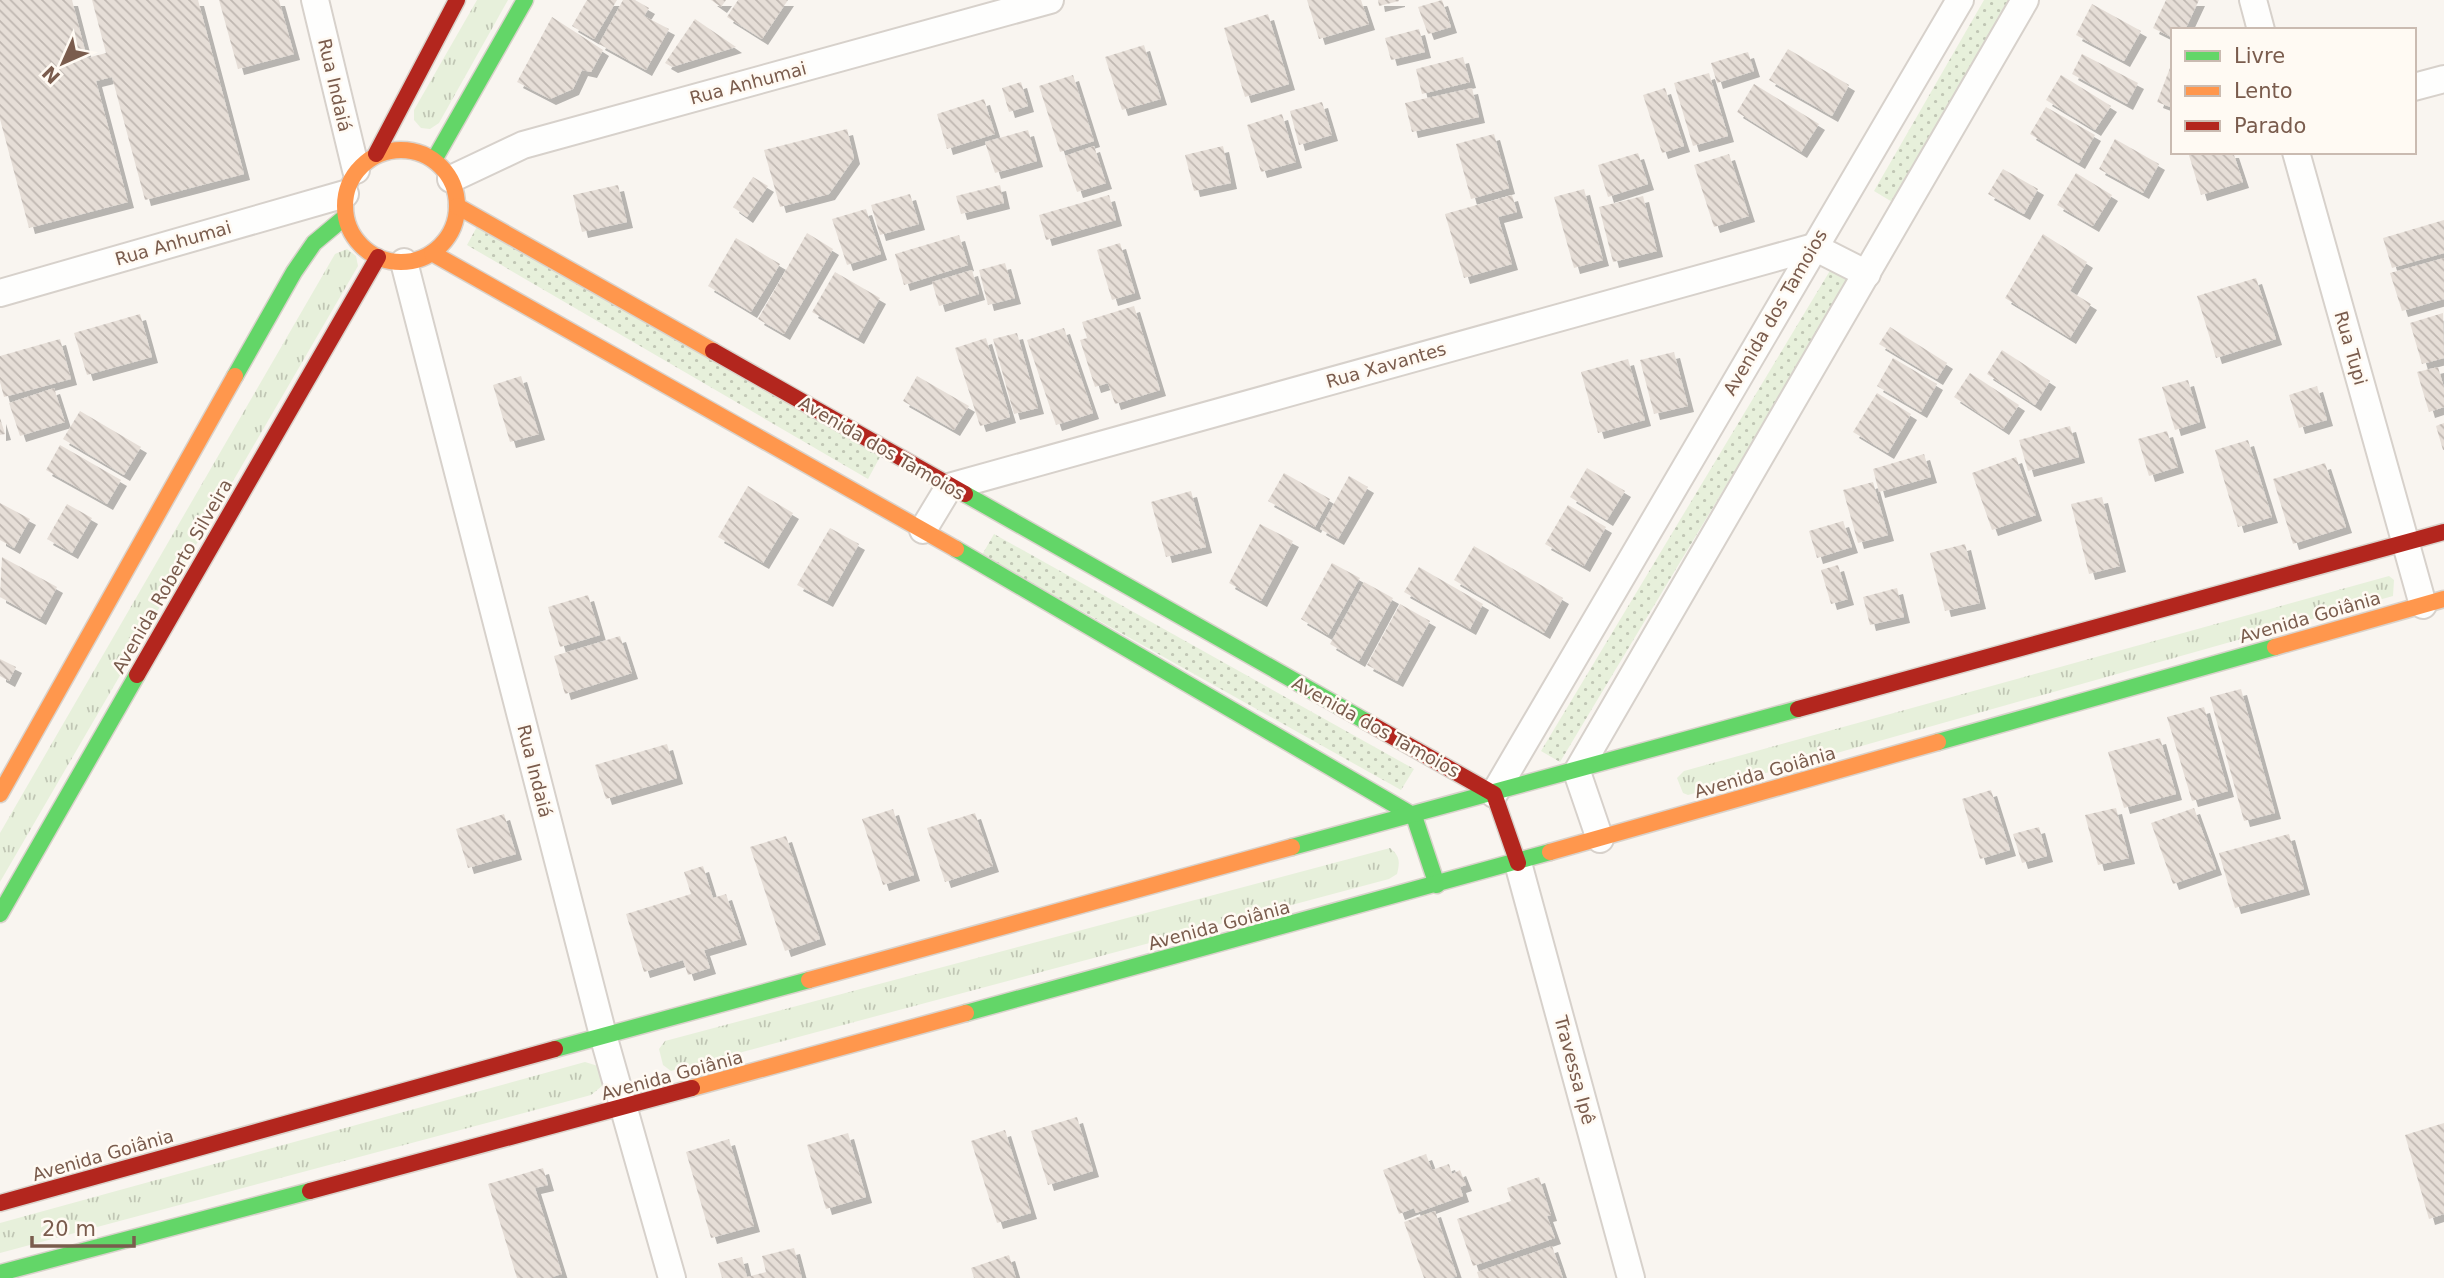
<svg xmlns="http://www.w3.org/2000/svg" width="2444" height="1278" viewBox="0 0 2444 1278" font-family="'DejaVu Sans',sans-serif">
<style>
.grass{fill:url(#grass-tufts)}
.park{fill:url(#park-dots)}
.building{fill:url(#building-back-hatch);filter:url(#shadow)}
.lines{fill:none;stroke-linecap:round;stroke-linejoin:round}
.street-casing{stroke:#d7d1cb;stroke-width:30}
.fast-casing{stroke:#d9d2cb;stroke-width:19}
.slow-casing{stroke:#d9d2cb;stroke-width:19}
.jam-casing{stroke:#d9d2cb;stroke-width:19}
.street{stroke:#fefefd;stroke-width:26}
.fast{stroke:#63d668;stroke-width:16}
.slow{stroke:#ff974d;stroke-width:16}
.jam{stroke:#b3261e;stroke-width:16}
.labels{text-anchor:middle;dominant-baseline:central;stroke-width:5;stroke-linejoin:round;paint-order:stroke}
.street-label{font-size:18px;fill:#7a5c4d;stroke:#fffaf3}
</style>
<defs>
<pattern id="grass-tufts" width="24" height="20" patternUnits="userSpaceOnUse" patternTransform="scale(1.75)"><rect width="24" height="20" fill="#e7f0db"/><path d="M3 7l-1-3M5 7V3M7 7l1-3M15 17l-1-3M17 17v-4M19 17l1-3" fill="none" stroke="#c0c6b4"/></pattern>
<pattern id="park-dots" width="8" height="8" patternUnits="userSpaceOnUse" patternTransform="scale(1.75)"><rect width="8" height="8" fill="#e7f0db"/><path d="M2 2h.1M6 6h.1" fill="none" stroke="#c0c6b4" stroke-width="1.8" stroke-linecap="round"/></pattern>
<pattern id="building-back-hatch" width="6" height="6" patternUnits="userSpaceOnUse" patternTransform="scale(1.75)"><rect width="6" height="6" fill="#e6ded7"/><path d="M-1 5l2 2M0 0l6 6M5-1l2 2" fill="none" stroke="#bfb7b1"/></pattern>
<filter id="shadow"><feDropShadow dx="6" dy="6" stdDeviation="0" flood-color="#0004"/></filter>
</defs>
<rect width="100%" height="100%" fill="#f9f5f0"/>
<g class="grass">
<path d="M 477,0 L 508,0 L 439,123 L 430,129 L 421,128 L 414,120 L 414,110 Z"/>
<path d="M 347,249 L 356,256 L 358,266 L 0,882 L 0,833 L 335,254 Z"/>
<path d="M 2389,576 L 2394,580 L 2393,596 L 1688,795 L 1683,793 L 1677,778 L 1684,771 Z"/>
<path d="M 1390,848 C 1400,856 1400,862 1397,874 L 1389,879 L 671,1071 L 663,1065 L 659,1049 L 665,1041 Z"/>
<path d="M 585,1062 L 598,1066 L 604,1077 L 602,1086 L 591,1095 L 0,1253 L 0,1223 Z"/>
</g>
<g class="park">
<path d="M 1984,0 L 2010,0 L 1894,203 L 1874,191 Z"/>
<path d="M 479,223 L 881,455 L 868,479 L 467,245 Z"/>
<path d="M 1831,269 L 1849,281 L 1560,762 L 1541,751 Z"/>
<path d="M 994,534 L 1414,769 L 1401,790 L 982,555 Z"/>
</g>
<g class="building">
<path d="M 0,0 L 72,0 L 87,58 L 106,53 L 92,0 L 198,0 L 244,174 L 145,200 L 112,77 L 96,81 L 128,202 L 29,228 L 0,119 Z"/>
<path d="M 219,0 L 279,0 L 294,54 L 238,69 Z"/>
<path d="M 587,0 L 617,0 L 594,39 L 572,26 Z"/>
<path d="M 623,0 L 635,0 L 649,8 L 644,16 L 669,29 L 646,70 L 599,44 Z"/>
<path d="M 711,0 L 726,0 L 721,7 Z"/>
<path d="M 738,0 L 788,0 L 762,39 L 727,17 Z"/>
<path d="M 1307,0 L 1361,0 L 1369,24 L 1319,39 Z"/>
<path d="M 1378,0 L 1399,0 L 1399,1 L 1379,6 Z"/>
<path d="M 1442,0 L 1451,27 L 1428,34 L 1418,7 Z"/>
<path d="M 2166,0 L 2199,0 L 2185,30 L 2173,30 L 2173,38 L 2153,28 Z"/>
<path d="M 2092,4 L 2141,31 L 2124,61 L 2076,35 Z"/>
<path d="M 1268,14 L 1289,84 L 1245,97 L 1224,28 Z"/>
<path d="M 552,17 L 603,50 L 591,72 L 582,70 L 573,89 L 550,99 L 517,82 Z"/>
<path d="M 695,19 L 736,47 L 672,67 L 665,63 Z"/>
<path d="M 1419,29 L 1425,52 L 1391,60 L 1385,38 Z"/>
<path d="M 1144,45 L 1161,99 L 1122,110 L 1105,57 Z"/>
<path d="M 1788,49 L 1849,85 L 1832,116 L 1769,80 Z"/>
<path d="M 1748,52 L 1754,71 L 1717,83 L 1711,63 Z"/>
<path d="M 2082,54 L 2138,83 L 2127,104 L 2072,74 Z"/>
<path d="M 1463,57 L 1470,82 L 1422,94 L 1416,69 Z"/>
<path d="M 2173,60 L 2173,108 L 2157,102 Z"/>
<path d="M 1709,73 L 1728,136 L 1693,146 L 1674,83 Z"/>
<path d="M 1073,75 L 1094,141 L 1060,152 L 1039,86 Z"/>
<path d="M 2061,75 L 2111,106 L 2095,130 L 2046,100 Z"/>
<path d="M 1021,82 L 1028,106 L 1009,112 L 1002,88 Z"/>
<path d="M 1754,84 L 1819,124 L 1801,152 L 1737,112 Z"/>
<path d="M 1472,88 L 1479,117 L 1412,132 L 1405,103 Z"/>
<path d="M 1665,88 L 1684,146 L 1662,153 L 1643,95 Z"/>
<path d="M 984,99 L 995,134 L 947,149 L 937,114 Z"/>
<path d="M 1322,102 L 1332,135 L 1299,145 L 1290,111 Z"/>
<path d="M 2046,107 L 2095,135 L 2079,163 L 2030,134 Z"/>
<path d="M 1282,114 L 1296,162 L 1261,172 L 1247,125 Z"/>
<path d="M 847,129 L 854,158 L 829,194 L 780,207 L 764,150 Z"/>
<path d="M 1028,130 L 1037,161 L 995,173 L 985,142 Z"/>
<path d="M 1494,134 L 1509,188 L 1471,199 L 1456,144 Z"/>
<path d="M 2115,139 L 2159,164 L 2143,193 L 2099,169 Z"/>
<path d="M 1094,146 L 1106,183 L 1077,192 L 1065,156 Z"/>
<path d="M 1223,146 L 1231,183 L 1194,191 L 1185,155 Z"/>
<path d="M 2188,152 L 2233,152 L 2243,182 L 2201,195 Z"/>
<path d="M 1638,153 L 1648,184 L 1608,197 L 1598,165 Z"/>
<path d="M 1729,154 L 1749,216 L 1714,227 L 1694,165 Z"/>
<path d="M 2003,169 L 2038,189 L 2024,214 L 1988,194 Z"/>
<path d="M 2076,173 L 2112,195 L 2093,226 L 2057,205 Z"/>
<path d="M 753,177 L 768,186 L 747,217 L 733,207 Z"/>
<path d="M 618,185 L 627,222 L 582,232 L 573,195 Z"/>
<path d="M 1000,185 L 1004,203 L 961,214 L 956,196 Z"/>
<path d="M 1584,189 L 1603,260 L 1574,268 L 1554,197 Z"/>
<path d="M 910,194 L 919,224 L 880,235 L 871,205 Z"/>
<path d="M 1109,195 L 1116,220 L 1046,240 L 1039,215 Z"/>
<path d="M 1512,195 L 1517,212 L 1498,217 L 1512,264 L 1464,278 L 1445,214 Z"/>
<path d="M 1643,196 L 1657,251 L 1613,262 L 1599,207 Z"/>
<path d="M 866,209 L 881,254 L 847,265 L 832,219 Z"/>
<path d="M 2444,220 L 2444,253 L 2392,268 L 2383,238 Z"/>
<path d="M 807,233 L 833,249 L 784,334 L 758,319 Z"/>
<path d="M 2043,234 L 2087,262 L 2070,291 L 2091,304 L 2070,338 L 2005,298 Z"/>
<path d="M 959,235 L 968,265 L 904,285 L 895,254 Z"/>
<path d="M 736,238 L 780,264 L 751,312 L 708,286 Z"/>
<path d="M 1120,243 L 1135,293 L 1112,300 L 1097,250 Z"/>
<path d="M 2444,258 L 2444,299 L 2402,311 L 2390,273 Z"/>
<path d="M 1005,263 L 1015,298 L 988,305 L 979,270 Z"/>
<path d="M 972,270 L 979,294 L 939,306 L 932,282 Z"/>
<path d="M 835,272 L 880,298 L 858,338 L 812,312 Z"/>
<path d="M 2256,278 L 2276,339 L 2216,358 L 2197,296 Z"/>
<path d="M 1134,306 L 1160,390 L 1115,404 L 1108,383 L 1095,387 L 1080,340 L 1087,338 L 1082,322 Z"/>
<path d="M 2443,313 L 2444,358 L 2422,364 L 2410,323 Z"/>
<path d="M 140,314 L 152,357 L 87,375 L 74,333 Z"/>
<path d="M 1890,327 L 1947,363 L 1937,379 L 1879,344 Z"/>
<path d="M 1064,328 L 1093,413 L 1056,425 L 1027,340 Z"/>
<path d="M 1017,333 L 1038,408 L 1014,414 L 993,339 Z"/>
<path d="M 986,338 L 1010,417 L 980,426 L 955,348 Z"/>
<path d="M 60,339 L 71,379 L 4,397 L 0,382 L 0,356 Z"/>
<path d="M 2002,350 L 2050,381 L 2035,405 L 1987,374 Z"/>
<path d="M 1674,352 L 1688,406 L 1654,414 L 1640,360 Z"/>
<path d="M 1893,358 L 1937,384 L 1921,412 L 1877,386 Z"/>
<path d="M 1628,359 L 1645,420 L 1598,433 L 1581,372 Z"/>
<path d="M 2438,367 L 2444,388 L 2444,407 L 2429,412 L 2417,372 Z"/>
<path d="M 1970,373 L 2019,405 L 2003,429 L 1954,397 Z"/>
<path d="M 521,376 L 539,434 L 510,442 L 493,385 Z"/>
<path d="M 917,376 L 969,406 L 954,430 L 903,401 Z"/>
<path d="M 2188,380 L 2200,422 L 2175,430 L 2162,387 Z"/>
<path d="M 2317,386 L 2327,420 L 2299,428 L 2289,395 Z"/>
<path d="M 54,388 L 65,422 L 20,436 L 9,403 Z"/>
<path d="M 1877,393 L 1911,414 L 1888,453 L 1853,432 Z"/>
<path d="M 80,411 L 141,447 L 124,475 L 63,439 Z"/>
<path d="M 0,418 L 5,434 L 0,435 Z"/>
<path d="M 2444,423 L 2444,450 L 2443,450 L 2436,426 Z"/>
<path d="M 2070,426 L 2079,457 L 2028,471 L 2019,440 Z"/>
<path d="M 2167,431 L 2178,467 L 2149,476 L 2138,439 Z"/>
<path d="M 2248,440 L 2272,517 L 2238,527 L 2215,450 Z"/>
<path d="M 60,445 L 121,480 L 107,504 L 46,470 Z"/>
<path d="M 1924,454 L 1931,477 L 1879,492 L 1873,469 Z"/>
<path d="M 2016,457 L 2036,515 L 1992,530 L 1972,473 Z"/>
<path d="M 2325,463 L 2346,527 L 2293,544 L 2273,479 Z"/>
<path d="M 1587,468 L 1625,491 L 1607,520 L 1570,497 Z"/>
<path d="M 1284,473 L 1330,499 L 1315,527 L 1268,501 Z"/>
<path d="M 1349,476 L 1368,487 L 1338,539 L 1320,529 Z"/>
<path d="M 1873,482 L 1888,535 L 1858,543 L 1843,490 Z"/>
<path d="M 748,486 L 793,513 L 763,563 L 718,537 Z"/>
<path d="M 1191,491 L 1206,547 L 1166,557 L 1151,502 Z"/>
<path d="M 2102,497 L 2120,566 L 2089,574 L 2071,504 Z"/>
<path d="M 0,503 L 30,519 L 14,548 L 0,540 Z"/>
<path d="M 67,504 L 92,518 L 72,553 L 47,539 Z"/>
<path d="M 1568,505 L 1606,527 L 1584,566 L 1545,544 Z"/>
<path d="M 1843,521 L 1852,547 L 1817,558 L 1809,531 Z"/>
<path d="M 1260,524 L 1293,541 L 1261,601 L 1229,583 Z"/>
<path d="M 830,528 L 859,544 L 827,601 L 797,585 Z"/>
<path d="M 1965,544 L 1980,603 L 1945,611 L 1930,553 Z"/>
<path d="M 1474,546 L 1563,598 L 1544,633 L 1454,580 Z"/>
<path d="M 2,557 L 57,587 L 40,619 L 0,597 Z"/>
<path d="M 1332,563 L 1360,578 L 1328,635 L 1301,619 Z"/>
<path d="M 1838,565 L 1848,599 L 1831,604 L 1821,570 Z"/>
<path d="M 1419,567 L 1483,604 L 1470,629 L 1404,592 Z"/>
<path d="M 1364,582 L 1393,598 L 1359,661 L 1330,644 Z"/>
<path d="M 1897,588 L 1904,617 L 1870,625 L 1863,597 Z"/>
<path d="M 588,595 L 600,635 L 560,647 L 548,607 Z"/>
<path d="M 1400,604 L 1430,621 L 1397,681 L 1367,665 Z"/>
<path d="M 620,636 L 632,673 L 565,694 L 554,656 Z"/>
<path d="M 0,659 L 16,667 L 9,681 L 0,676 Z"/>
<path d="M 2241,689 L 2275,813 L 2244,821 L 2210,697 Z"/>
<path d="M 2204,707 L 2228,791 L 2192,801 L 2167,717 Z"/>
<path d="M 2160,738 L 2176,794 L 2124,808 L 2108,752 Z"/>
<path d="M 667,744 L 677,778 L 606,799 L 595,765 Z"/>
<path d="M 1991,790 L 2010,850 L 1980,859 L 1962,799 Z"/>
<path d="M 2116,808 L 2129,858 L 2098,865 L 2085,815 Z"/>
<path d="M 2194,808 L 2216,869 L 2173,884 L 2151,823 Z"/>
<path d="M 893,809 L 914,875 L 883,885 L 862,819 Z"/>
<path d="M 975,813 L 993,866 L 945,882 L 927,828 Z"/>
<path d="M 504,814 L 516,854 L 468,868 L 456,829 Z"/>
<path d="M 2039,827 L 2047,856 L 2022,863 L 2013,834 Z"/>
<path d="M 2289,834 L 2304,889 L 2235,908 L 2219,853 Z"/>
<path d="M 786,836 L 820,939 L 785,951 L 750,847 Z"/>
<path d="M 703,866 L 713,898 L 726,894 L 741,939 L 704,950 L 710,968 L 688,975 L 683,960 L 644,972 L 626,914 L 691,894 L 684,872 Z"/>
<path d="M 1077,1117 L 1093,1171 L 1048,1185 L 1031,1131 Z"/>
<path d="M 2444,1123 L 2444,1214 L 2429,1219 L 2405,1135 Z"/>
<path d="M 1005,1130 L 1031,1213 L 997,1223 L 971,1141 Z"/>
<path d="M 848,1133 L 866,1197 L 826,1209 L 807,1145 Z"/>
<path d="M 729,1139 L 754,1226 L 711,1238 L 686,1152 Z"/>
<path d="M 1426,1154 L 1432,1170 L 1449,1164 L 1452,1174 L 1460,1170 L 1466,1185 L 1460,1187 L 1463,1196 L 1416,1213 L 1414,1208 L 1399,1214 L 1383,1170 Z"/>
<path d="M 543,1168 L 548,1185 L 535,1188 L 562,1274 L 549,1278 L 517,1278 L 488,1184 Z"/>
<path d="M 1539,1177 L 1551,1215 L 1547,1216 L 1555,1238 L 1473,1266 L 1457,1219 L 1511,1201 L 1507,1188 Z"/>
<path d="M 1435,1211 L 1457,1276 L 1452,1278 L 1424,1278 L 1404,1222 Z"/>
<path d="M 1552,1246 L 1563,1278 L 1479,1278 L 1477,1272 Z"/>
<path d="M 794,1248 L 802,1278 L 722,1278 L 718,1263 L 742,1257 L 747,1277 L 766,1272 L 762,1256 Z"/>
<path d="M 1009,1255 L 1016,1278 L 974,1278 L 971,1268 Z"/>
</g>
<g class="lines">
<g class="street-casing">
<g id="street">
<path d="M 315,0 L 356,170"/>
<path d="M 2253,0 L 2261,30"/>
<path d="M 2414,87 L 2444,79"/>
<path d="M 2296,152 L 2423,605"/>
<path d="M 451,179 L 523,145 L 1050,0"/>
<path d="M 404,262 L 603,1035 L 672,1278"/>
<path d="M 0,293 L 345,194"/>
<path d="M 923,530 L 949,487 L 1814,247 L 1867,274"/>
<path d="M 1494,794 L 1960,0"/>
<path d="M 1600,839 L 1577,772 L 2025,0"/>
<path d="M 1518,863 L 1631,1278"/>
</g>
</g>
<g class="fast-casing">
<g id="fast">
<path d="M 434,160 L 525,0"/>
<path d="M 235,376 L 294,272 L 314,243 L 345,217"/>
<path d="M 965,494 L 1367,722"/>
<path d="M 956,549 L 1414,816 L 1437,885"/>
<path d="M 1938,742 L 2275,647"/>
<path d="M 1292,847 L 1798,709"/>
<path d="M 0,914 L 137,675"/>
<path d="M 966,1013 L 1550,852"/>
<path d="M 555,1049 L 809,980"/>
<path d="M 0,1273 L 310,1191"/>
</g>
</g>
<g class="slow-casing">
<g id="slow">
<circle cx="401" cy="206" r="56"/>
<path d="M 457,206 L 713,351"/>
<path d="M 432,253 L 956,549"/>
<path d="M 2275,647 L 2444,599"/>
<path d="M 0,794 L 235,376"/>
<path d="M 1550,852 L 1938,742"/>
<path d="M 809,980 L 1292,847"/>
<path d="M 692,1088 L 966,1013"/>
</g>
</g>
<g class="jam-casing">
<g id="jam">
<path d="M 376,154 L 457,0"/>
<path d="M 713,351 L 965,494"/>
<path d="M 137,675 L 378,257"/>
<path d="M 1798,709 L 2444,532"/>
<path d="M 1367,722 L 1494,794 L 1518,863"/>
<path d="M 310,1191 L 692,1088"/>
<path d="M 0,1203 L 555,1049"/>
</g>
</g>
<use href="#street" class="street"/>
<use href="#fast" class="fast"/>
<use href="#slow" class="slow"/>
<use href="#jam" class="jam"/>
</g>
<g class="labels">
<g class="street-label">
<text transform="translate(748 83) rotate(-15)">Rua Anhumai</text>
<text transform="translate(335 85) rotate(77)">Rua Indaiá</text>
<text transform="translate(173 243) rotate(-16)">Rua Anhumai</text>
<text transform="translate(1775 312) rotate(-60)">Avenida dos Tamoios</text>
<text transform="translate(2351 348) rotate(74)">Rua Tupi</text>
<text transform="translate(1386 365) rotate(-16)">Rua Xavantes</text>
<text transform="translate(882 448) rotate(30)">Avenida dos Tamoios</text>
<text transform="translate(172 576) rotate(-60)">Avenida Roberto Silveira</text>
<text transform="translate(2310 617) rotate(-16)">Avenida Goiânia</text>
<text transform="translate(1376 727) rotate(29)">Avenida dos Tamoios</text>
<text transform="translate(535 771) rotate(76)">Rua Indaiá</text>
<text transform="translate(1765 772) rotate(-16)">Avenida Goiânia</text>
<text transform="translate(1219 925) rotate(-15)">Avenida Goiânia</text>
<text transform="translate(1575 1070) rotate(75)">Travessa Ipê</text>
<text transform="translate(672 1075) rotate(-15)">Avenida Goiânia</text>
<text transform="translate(103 1155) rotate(-16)">Avenida Goiânia</text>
</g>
</g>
<rect x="2171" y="28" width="245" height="126" fill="#fffaf3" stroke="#cabbb1" stroke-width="2"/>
<rect x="2185" y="51" width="35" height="10" fill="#63d668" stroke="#cabbb1" stroke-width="2"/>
<text x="2234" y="63" font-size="21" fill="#7a5c4d">Livre</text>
<rect x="2185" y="86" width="35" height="10" fill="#ff974d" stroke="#cabbb1" stroke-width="2"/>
<text x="2234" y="98" font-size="21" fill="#7a5c4d">Lento</text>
<rect x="2185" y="121" width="35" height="10" fill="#b3261e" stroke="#cabbb1" stroke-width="2"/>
<text x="2234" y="133" font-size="21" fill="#7a5c4d">Parado</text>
<g transform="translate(63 63) rotate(225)" stroke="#fffaf3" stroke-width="5" paint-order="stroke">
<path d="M0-5L12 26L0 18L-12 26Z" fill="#7a5c4d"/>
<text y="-10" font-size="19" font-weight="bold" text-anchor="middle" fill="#7a5c4d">N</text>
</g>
<path d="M32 1236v10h102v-10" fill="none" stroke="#7a5c4d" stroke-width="3.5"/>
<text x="42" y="1236" font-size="21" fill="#7a5c4d" stroke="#fffaf3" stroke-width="5" paint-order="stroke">20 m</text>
</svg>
